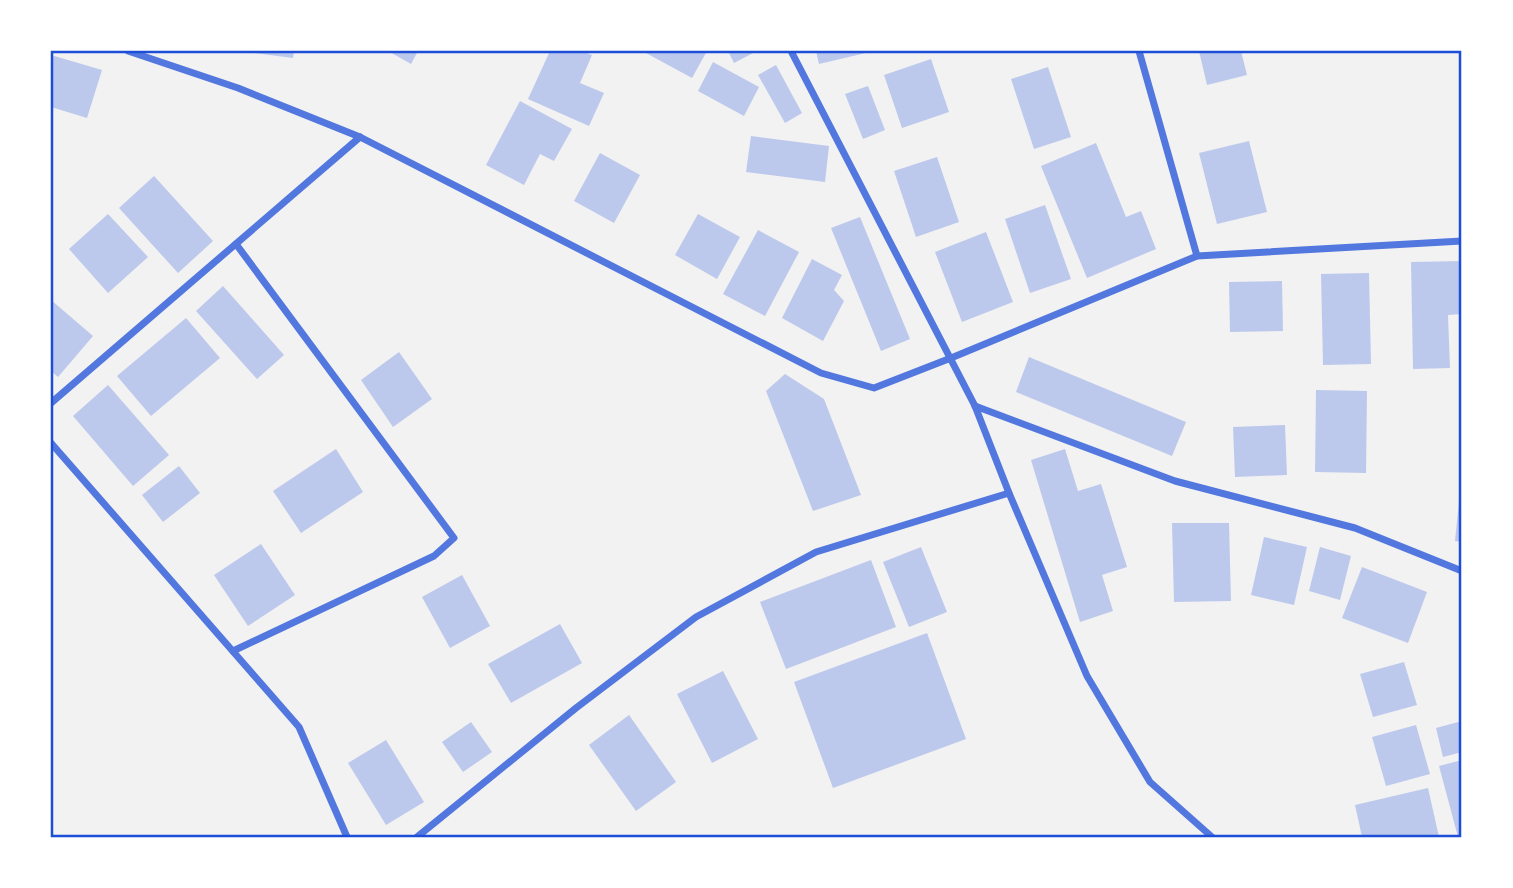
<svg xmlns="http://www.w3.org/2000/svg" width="1513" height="888" viewBox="0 0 1513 888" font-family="'Noto Sans',sans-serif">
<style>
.building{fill:#bdc9ec}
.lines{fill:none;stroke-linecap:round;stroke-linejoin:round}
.minor{stroke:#5277de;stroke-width:7}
.neatline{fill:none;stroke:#1d4ed8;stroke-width:2.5}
</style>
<rect width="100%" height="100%" fill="#f2f2f2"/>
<g class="building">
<path d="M 247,51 L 294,51 L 293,58 L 247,52 Z"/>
<path d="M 388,51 L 418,51 L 411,64 Z"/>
<path d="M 550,51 L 582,51 L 592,55 L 580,83 L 604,93 L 589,126 L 528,99 Z"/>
<path d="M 648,51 L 707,51 L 692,78 L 646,53 Z"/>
<path d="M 728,51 L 757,51 L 734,63 Z"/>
<path d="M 816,51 L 870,51 L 870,52 L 819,64 Z"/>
<path d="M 1199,51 L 1241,51 L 1247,75 L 1207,85 Z"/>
<path d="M 51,55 L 102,70 L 87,118 L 51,107 Z"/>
<path d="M 931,59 L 949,112 L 902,128 L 884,75 Z"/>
<path d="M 713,62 L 759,87 L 744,116 L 698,91 Z"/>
<path d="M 776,65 L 802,113 L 785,123 L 758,75 Z"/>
<path d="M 1048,67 L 1071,137 L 1034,149 L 1011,79 Z"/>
<path d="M 868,86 L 885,130 L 863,139 L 845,94 Z"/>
<path d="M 520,101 L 572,129 L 554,161 L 540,154 L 524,185 L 486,165 Z"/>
<path d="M 751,136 L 829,146 L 825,182 L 746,172 Z"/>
<path d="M 1249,141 L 1267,212 L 1217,224 L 1199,153 Z"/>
<path d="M 1096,143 L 1126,217 L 1141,211 L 1156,249 L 1087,278 L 1041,166 Z"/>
<path d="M 600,153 L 640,175 L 614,223 L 574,201 Z"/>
<path d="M 937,157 L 959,222 L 916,237 L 894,171 Z"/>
<path d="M 154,176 L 213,241 L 178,273 L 119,208 Z"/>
<path d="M 1045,205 L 1071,279 L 1030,293 L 1005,219 Z"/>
<path d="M 108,214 L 148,257 L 108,293 L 69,249 Z"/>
<path d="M 698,214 L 740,237 L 717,279 L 675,255 Z"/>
<path d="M 860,217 L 910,339 L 881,351 L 831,228 Z"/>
<path d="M 758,230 L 799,252 L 765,316 L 723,294 Z"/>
<path d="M 986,232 L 1013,302 L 962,322 L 935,252 Z"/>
<path d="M 812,259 L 842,275 L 834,290 L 844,301 L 823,341 L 782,318 Z"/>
<path d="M 1462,261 L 1462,314 L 1448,315 L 1450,368 L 1413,369 L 1411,262 Z"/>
<path d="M 1369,273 L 1371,364 L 1323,365 L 1321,274 Z"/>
<path d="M 1282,281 L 1283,331 L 1230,332 L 1229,282 Z"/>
<path d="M 223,286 L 284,355 L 257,379 L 196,311 Z"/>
<path d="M 51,300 L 93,336 L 58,377 L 51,371 Z"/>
<path d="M 186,318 L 220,358 L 151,416 L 117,376 Z"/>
<path d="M 399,352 L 432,399 L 393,427 L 361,380 Z"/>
<path d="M 1029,357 L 1186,422 L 1172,456 L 1016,392 Z"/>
<path d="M 785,374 L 824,399 L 861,495 L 813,511 L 766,391 Z"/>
<path d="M 108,385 L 169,455 L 133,486 L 73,416 Z"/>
<path d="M 1316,390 L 1367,391 L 1366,473 L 1315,472 Z"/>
<path d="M 1285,425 L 1287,475 L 1235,477 L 1233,427 Z"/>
<path d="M 336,449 L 363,492 L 301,533 L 273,491 Z"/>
<path d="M 1065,449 L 1078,491 L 1101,484 L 1127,567 L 1102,575 L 1113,611 L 1080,622 L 1031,460 Z"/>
<path d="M 179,466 L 200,493 L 163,522 L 142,495 Z"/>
<path d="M 1460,491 L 1462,491 L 1462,542 L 1455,541 Z"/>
<path d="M 1172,523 L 1229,523 L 1231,601 L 1174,602 Z"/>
<path d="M 1264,537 L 1307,547 L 1294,605 L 1251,595 Z"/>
<path d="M 261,544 L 295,595 L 248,626 L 214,575 Z"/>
<path d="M 921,547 L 947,612 L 909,627 L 883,562 Z"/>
<path d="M 1320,547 L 1351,556 L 1340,600 L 1309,591 Z"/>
<path d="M 871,560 L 896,627 L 786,669 L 760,602 Z"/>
<path d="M 1362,567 L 1427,592 L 1408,643 L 1342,618 Z"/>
<path d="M 462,575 L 490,626 L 450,648 L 422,597 Z"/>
<path d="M 560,624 L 582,663 L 511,703 L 488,664 Z"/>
<path d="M 927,633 L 966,739 L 833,788 L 794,682 Z"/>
<path d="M 1404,662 L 1417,705 L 1373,717 L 1360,674 Z"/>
<path d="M 723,671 L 758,739 L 712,763 L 677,694 Z"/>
<path d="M 629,715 L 676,782 L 636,811 L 589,745 Z"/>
<path d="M 1462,721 L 1462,752 L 1443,757 L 1436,728 Z"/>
<path d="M 471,722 L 492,752 L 463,772 L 442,742 Z"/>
<path d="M 1416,725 L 1430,774 L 1386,786 L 1372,737 Z"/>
<path d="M 386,740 L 424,802 L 386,825 L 348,763 Z"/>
<path d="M 1462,760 L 1462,837 L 1458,837 L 1439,766 Z"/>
<path d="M 1428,788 L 1439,837 L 1362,837 L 1355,805 Z"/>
</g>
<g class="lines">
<g class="minor">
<path d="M 128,51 L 238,88 L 360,137 L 821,373 L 874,388 L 951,358 L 1197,256 L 1462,241"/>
<path d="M 791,51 L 975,406 L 1009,493 L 1087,676 L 1150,782 L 1212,837"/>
<path d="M 1139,51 L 1197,256"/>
<path d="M 51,403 L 360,137"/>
<path d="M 975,406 L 1175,481 L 1355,528 L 1462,571"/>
<path d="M 51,443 L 299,727 L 347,837"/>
<path d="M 233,651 L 434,556 L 454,538 L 236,244"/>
<path d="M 417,837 L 576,708 L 696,617 L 816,552 L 1009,493"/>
</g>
</g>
<rect width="1513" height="888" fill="none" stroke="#ffffff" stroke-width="105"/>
<rect x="52" y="52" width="1408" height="784" class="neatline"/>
</svg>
